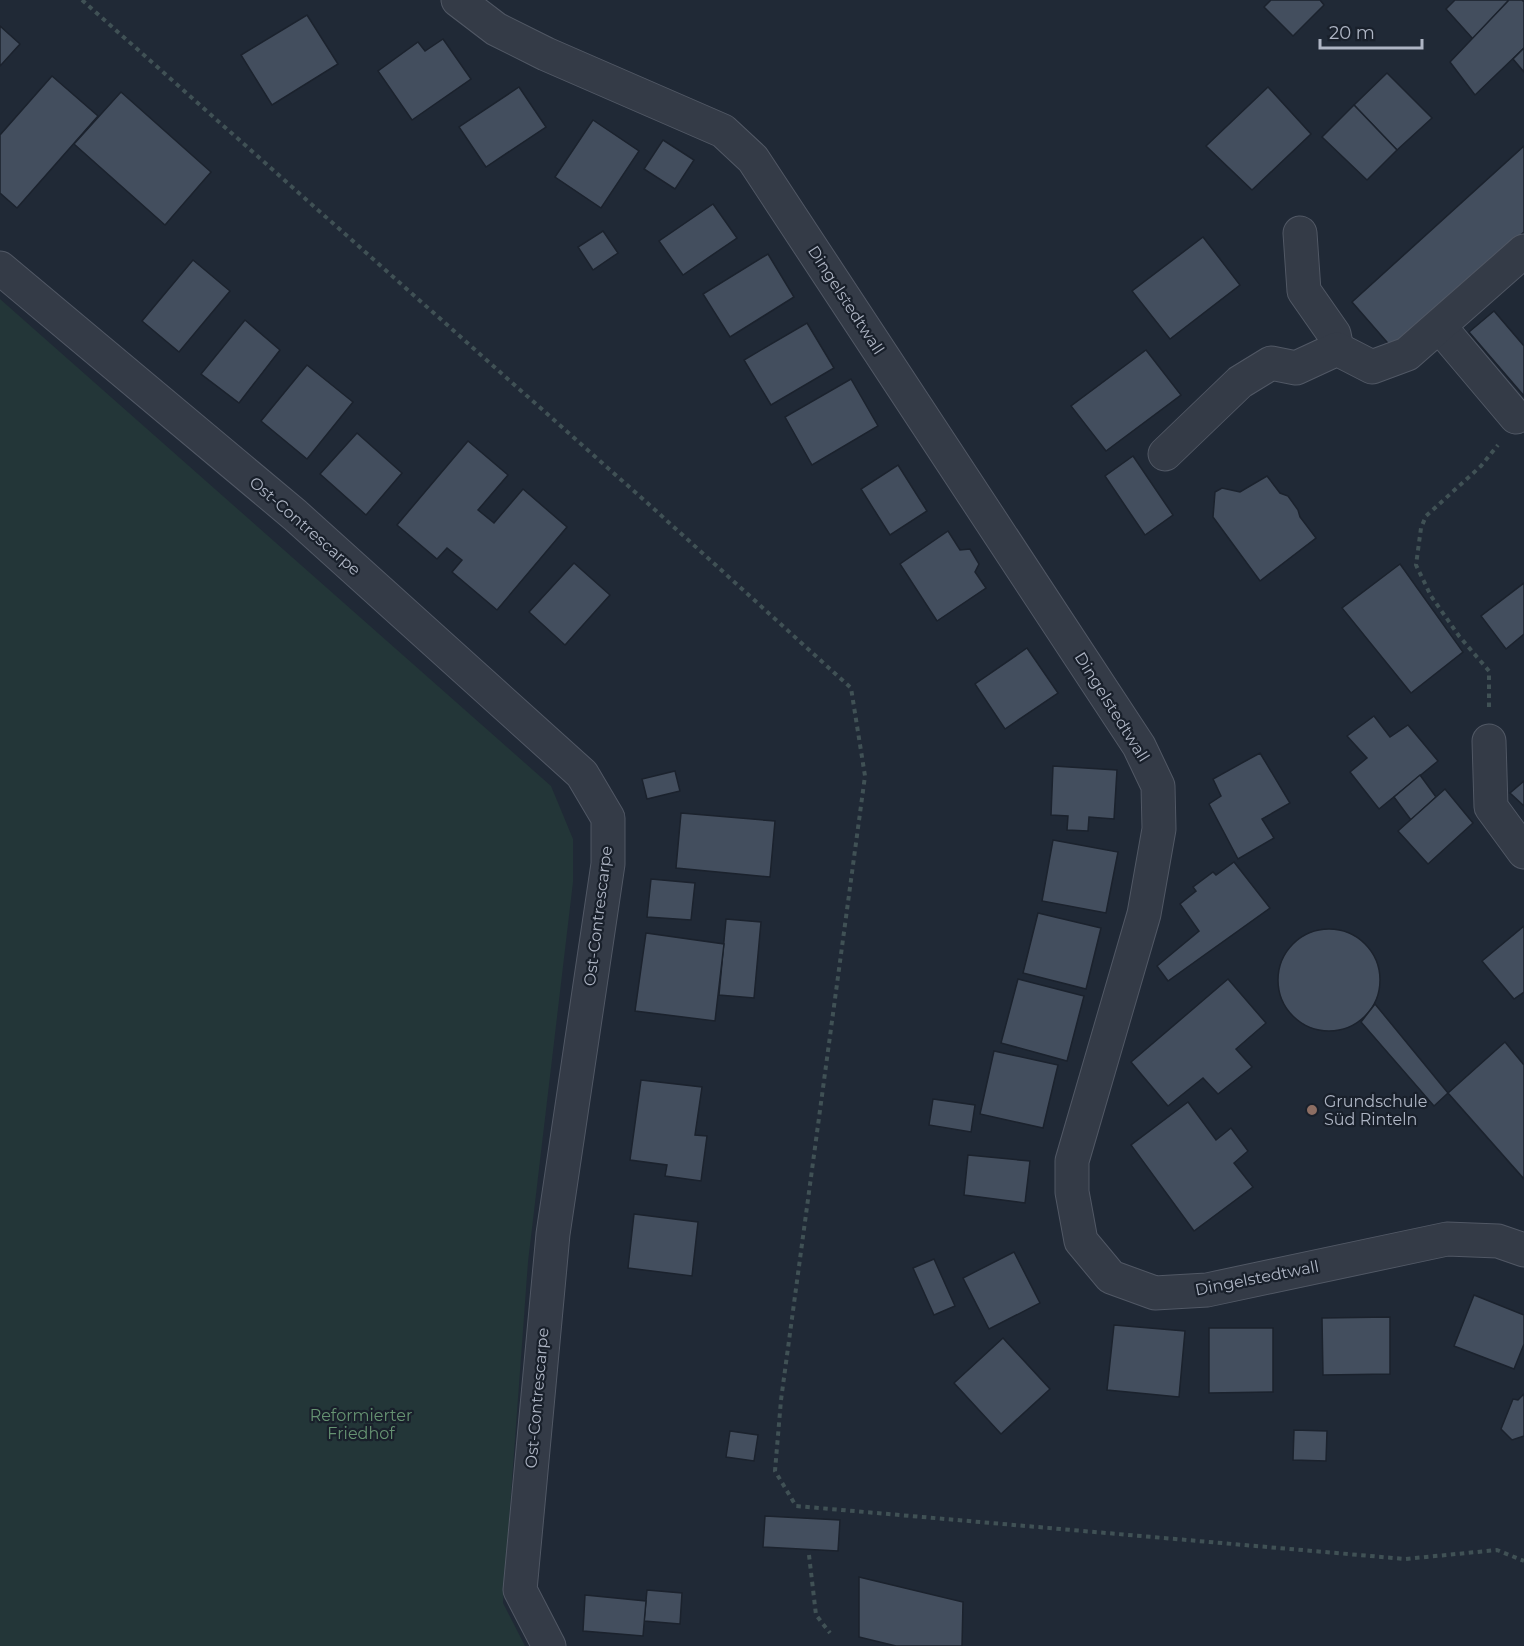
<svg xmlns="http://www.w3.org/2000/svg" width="1524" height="1646" viewBox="0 0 1524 1646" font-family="Montserrat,sans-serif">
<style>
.green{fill:#233638}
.building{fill:#434e5e;stroke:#1b222d;stroke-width:1.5}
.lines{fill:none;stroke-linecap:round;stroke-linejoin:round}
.minor-casing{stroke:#515865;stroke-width:35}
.path{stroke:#405155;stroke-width:4;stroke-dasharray:4.5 4.5;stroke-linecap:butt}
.minor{stroke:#343b47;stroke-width:33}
.education-dot{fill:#8d6e63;stroke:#19202b;stroke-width:2}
.labels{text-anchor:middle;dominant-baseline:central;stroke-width:4.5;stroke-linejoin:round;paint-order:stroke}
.street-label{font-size:16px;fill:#aeb5c4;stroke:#19202b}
.poi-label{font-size:16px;fill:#aeb5c4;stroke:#19202b;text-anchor:start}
.park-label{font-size:16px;fill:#669372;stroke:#19202b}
</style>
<rect width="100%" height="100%" fill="#202936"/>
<path class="green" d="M 0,299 L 551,786 L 573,839 L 573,882 L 528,1262 L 503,1603 L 525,1646 L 0,1646 Z"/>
<g class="building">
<path d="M 1271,0 L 1320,0 L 1324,5 L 1293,36 L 1264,7 Z"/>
<path d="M 1455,0 L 1509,0 L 1473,39 L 1446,9 Z"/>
<path d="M 1509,0 L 1522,0 L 1524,2 L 1524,48 L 1475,95 L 1450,62 Z"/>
<path d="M 307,15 L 338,64 L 272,105 L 241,55 Z"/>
<path d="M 0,26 L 20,44 L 0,66 Z"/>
<path d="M 443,39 L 471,79 L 412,120 L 378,71 L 418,42 L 425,51 Z"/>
<path d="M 1524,48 L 1524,72 L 1513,59 Z"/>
<path d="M 1387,73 L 1432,118 L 1397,150 L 1354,105 Z"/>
<path d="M 52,76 L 98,116 L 17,208 L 0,193 L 0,135 Z"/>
<path d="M 519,87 L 546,127 L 486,167 L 459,127 Z"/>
<path d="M 1268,87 L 1311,134 L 1252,190 L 1206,146 Z"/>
<path d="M 121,92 L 211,172 L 165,225 L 74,144 Z"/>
<path d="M 1354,105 L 1397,150 L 1367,180 L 1322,137 Z"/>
<path d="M 593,120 L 639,151 L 601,208 L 555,177 Z"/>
<path d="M 663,140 L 694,160 L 675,189 L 644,169 Z"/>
<path d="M 1524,146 L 1524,232 L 1393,349 L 1352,302 Z"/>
<path d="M 713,204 L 737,238 L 683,275 L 659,241 Z"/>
<path d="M 603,231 L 618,253 L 593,270 L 578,247 Z"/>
<path d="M 1203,237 L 1240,285 L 1170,339 L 1132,291 Z"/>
<path d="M 768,254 L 794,297 L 730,337 L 703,294 Z"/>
<path d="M 193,260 L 230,291 L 179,352 L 142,321 Z"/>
<path d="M 1494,311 L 1524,346 L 1524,396 L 1469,332 Z"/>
<path d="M 245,320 L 280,350 L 239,403 L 201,374 Z"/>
<path d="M 807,323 L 834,368 L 771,405 L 744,360 Z"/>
<path d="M 1146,350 L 1181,395 L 1106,451 L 1071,406 Z"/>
<path d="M 307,365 L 353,402 L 307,459 L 261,421 Z"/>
<path d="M 851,379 L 878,426 L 812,465 L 785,417 Z"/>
<path d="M 357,433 L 402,473 L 366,515 L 320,474 Z"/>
<path d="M 468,441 L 508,475 L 478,510 L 494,523 L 523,489 L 567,527 L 497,610 L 452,572 L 462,560 L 447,548 L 437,559 L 397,525 Z"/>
<path d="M 1133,456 L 1173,515 L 1145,535 L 1105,476 Z"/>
<path d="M 898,465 L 927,511 L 890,535 L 861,489 Z"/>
<path d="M 1267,476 L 1280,493 L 1288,496 L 1298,510 L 1300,517 L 1316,538 L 1260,581 L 1213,517 L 1215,492 L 1222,488 L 1240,492 Z"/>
<path d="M 948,531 L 960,550 L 970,549 L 979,564 L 975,572 L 986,588 L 937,621 L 900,564 Z"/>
<path d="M 574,563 L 610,595 L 565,645 L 529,612 Z"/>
<path d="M 1400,564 L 1463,652 L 1411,693 L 1342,608 Z"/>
<path d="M 1524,583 L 1524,634 L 1506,649 L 1481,616 Z"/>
<path d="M 1027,648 L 1058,693 L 1005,729 L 975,684 Z"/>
<path d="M 1374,716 L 1390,737 L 1408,725 L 1438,761 L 1379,809 L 1350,772 L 1367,758 L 1347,736 Z"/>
<path d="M 1260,753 L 1290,803 L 1262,819 L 1274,838 L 1238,859 L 1209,804 L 1221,796 L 1213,779 Z"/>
<path d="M 1053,766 L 1117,770 L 1114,819 L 1089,817 L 1088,831 L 1067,830 L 1068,816 L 1051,815 Z"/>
<path d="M 675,771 L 680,791 L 647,799 L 642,779 Z"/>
<path d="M 1420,775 L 1436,797 L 1411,820 L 1394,797 Z"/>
<path d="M 1524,781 L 1524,806 L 1510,793 Z"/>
<path d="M 1445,789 L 1473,823 L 1428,864 L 1398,831 Z"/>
<path d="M 681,813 L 775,821 L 770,877 L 676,868 Z"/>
<path d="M 1053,840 L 1118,852 L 1106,913 L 1042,901 Z"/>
<path d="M 1234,862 L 1270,908 L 1168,981 L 1157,966 L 1199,931 L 1180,904 L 1196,891 L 1193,887 L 1213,872 L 1216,875 Z"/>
<path d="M 651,879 L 695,883 L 691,920 L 647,917 Z"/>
<path d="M 1038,913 L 1101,928 L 1086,989 L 1023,973 Z"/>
<path d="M 726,919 L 761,922 L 754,998 L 719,995 Z"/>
<path d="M 1524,926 L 1524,992 L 1514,999 L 1482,961 Z"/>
<circle cx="1329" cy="980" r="51"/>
<path d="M 646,933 L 724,944 L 715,1021 L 635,1011 Z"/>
<path d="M 1018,979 L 1084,996 L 1067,1061 L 1001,1043 Z"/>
<path d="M 1228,979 L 1266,1023 L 1236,1049 L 1252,1067 L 1218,1094 L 1203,1078 L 1168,1106 L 1131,1062 Z"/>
<path d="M 1375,1004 L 1448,1093 L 1434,1106 L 1361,1022 Z"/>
<path d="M 1505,1042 L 1524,1065 L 1524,1179 L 1448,1093 Z"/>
<path d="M 994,1051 L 1058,1065 L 1043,1128 L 980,1114 Z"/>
<path d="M 641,1080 L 702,1087 L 695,1135 L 707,1136 L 701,1181 L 665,1176 L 667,1165 L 630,1160 Z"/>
<path d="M 933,1099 L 975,1105 L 971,1132 L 929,1125 Z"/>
<path d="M 1188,1102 L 1216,1140 L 1231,1128 L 1248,1151 L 1234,1163 L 1253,1187 L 1194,1231 L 1131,1145 Z"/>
<path d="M 968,1155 L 1030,1161 L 1025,1203 L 964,1195 Z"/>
<path d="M 634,1214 L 698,1222 L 692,1276 L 628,1268 Z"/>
<path d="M 1014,1252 L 1040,1303 L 989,1329 L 963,1278 Z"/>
<path d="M 934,1259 L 955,1306 L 934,1315 L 913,1268 Z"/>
<path d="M 1474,1295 L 1524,1315 L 1524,1344 L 1514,1369 L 1454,1346 Z"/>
<path d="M 1390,1317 L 1390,1374 L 1323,1375 L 1322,1318 Z"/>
<path d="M 1114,1325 L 1185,1331 L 1179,1397 L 1107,1390 Z"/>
<path d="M 1209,1328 L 1273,1328 L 1273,1392 L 1209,1393 Z"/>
<path d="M 1003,1338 L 1050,1389 L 1001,1434 L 954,1383 Z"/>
<path d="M 1524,1394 L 1524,1436 L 1512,1440 L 1501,1429 L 1513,1399 L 1518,1400 Z"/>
<path d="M 1294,1430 L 1327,1431 L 1326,1461 L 1293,1460 Z"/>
<path d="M 730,1431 L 758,1435 L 754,1461 L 726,1457 Z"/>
<path d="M 765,1516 L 840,1520 L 838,1551 L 763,1547 Z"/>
<path d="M 859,1577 L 963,1602 L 962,1646 L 896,1646 L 859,1637 Z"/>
<path d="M 647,1590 L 682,1593 L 680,1624 L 644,1621 Z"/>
<path d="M 585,1595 L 646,1601 L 643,1636 L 583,1631 Z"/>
</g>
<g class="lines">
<g class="minor-casing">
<g id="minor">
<path d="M 458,0 L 496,29 L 546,54 L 723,131 L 753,159 L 1139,746 L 1158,786 L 1159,829 L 1144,914 L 1072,1161 L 1072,1192 L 1081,1241 L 1111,1277 L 1155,1293 L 1207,1290 L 1447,1239 L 1498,1241 L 1524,1250"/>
<path d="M 1300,233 L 1304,291 L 1334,334 L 1337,349"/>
<path d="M 0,268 L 295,515 L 582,774 L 608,818 L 608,864 L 553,1234 L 520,1590 L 549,1646"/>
<path d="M 1440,327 L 1516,417"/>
<path d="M 1165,454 L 1240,382 L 1271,363 L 1296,368 L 1337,349 L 1372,367 L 1407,354 L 1524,251"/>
<path d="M 1489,741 L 1491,807 L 1524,852"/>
</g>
</g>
<g class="path">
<path d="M 82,0 L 654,509 L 851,688 L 865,776 L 781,1400 L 775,1471 L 796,1506 L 1405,1559 L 1497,1550 L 1524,1561"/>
<path d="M 1489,707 L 1489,671 L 1459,636 L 1431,596 L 1416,565 L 1421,528 L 1426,516 L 1481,466 L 1498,445"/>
<path d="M 809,1555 L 816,1615 L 830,1633"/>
</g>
<use href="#minor" class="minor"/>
</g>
<circle class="education-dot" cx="1312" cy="1110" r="6"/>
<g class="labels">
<g class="street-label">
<text transform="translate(846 300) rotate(57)">Dingelstedtwall</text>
<text transform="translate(305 526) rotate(41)">Ost-Contrescarpe</text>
<text transform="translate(1112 707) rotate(58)">Dingelstedtwall</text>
<text transform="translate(598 916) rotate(-83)">Ost-Contrescarpe</text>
<text transform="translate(1257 1278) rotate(-11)">Dingelstedtwall</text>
<text transform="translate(537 1398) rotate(-85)">Ost-Contrescarpe</text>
</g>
<g class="poi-label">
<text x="1324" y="1101">Grundschule<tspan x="1324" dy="18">Süd Rinteln</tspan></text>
</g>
<g class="park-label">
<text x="361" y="1415">Reformierter<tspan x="361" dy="18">Friedhof</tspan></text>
</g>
</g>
<path d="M1320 39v9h102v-9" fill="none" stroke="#aeb5c4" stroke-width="3"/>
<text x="1329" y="39" font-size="18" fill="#aeb5c4" stroke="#19202b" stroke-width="4.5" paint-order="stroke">20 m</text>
</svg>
